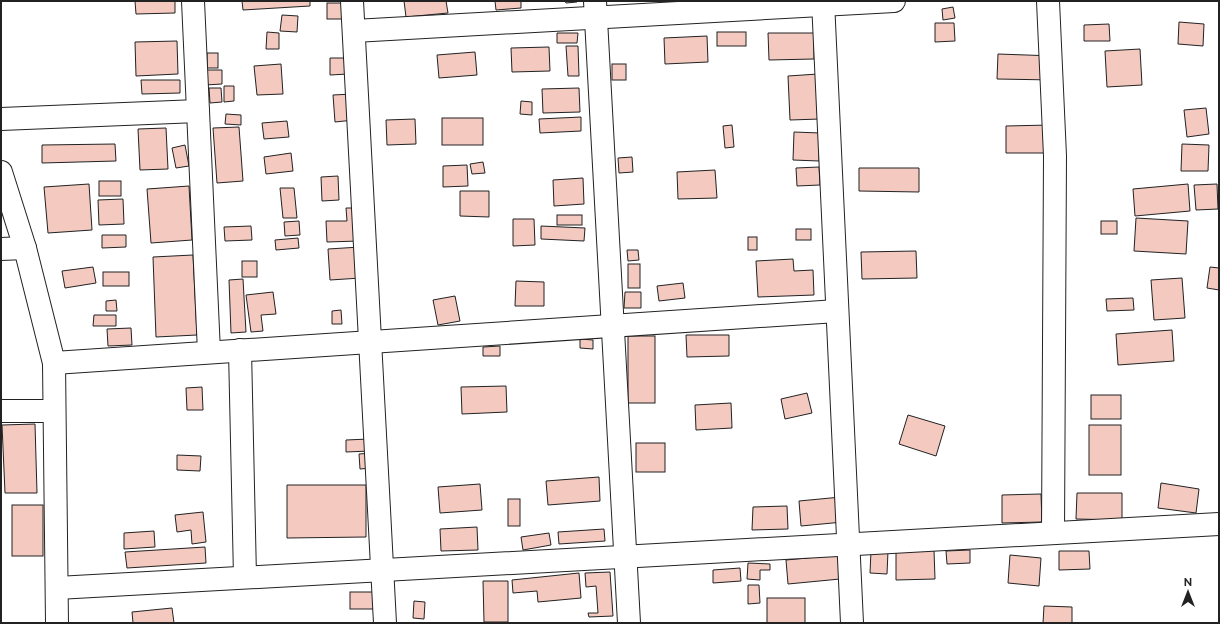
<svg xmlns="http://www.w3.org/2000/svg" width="1220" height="624" viewBox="0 0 1220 624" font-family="Raleway,sans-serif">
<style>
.building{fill:#f3c9c0;stroke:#222}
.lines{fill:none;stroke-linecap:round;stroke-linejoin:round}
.minor-casing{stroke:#222;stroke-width:24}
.minor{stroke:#fff;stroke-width:22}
</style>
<rect width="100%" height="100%" fill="#fff"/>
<g class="building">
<path d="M 135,1 L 175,1 L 175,13 L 136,14 Z"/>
<path d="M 242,1 L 310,1 L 310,6 L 243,10 Z"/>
<path d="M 404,1 L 446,1 L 448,13 L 406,17 Z"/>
<path d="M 495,1 L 521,1 L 521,8 L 496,10 Z"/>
<path d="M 565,1 L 577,1 L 577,2 L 566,3 Z"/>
<rect x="327" y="3" width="17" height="16"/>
<path d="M 953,7 L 955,18 L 943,20 L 942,9 Z"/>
<path d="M 282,15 L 298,16 L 297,32 L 280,31 Z"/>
<path d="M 1179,22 L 1204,24 L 1203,46 L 1178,44 Z"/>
<path d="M 935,23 L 954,23 L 955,41 L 935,42 Z"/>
<path d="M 1109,24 L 1110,41 L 1084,41 L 1084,25 Z"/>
<path d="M 267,32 L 279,33 L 279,49 L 266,49 Z"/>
<rect x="717" y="32" width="29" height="14"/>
<path d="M 557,33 L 578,33 L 577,43 L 557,43 Z"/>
<path d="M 768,33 L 814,33 L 814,59 L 769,60 Z"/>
<path d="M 707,36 L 708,62 L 665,64 L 664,38 Z"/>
<path d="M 177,41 L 178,74 L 136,76 L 135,42 Z"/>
<path d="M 566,46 L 578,46 L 579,76 L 568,76 Z"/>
<path d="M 549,47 L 550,71 L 512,72 L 511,48 Z"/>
<path d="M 1140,49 L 1142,85 L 1107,87 L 1105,51 Z"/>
<path d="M 475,52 L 477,75 L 439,78 L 437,55 Z"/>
<rect x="207" y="53" width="11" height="15"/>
<path d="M 998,54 L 1054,56 L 1053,80 L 997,79 Z"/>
<path d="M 330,58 L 347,58 L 348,74 L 330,75 Z"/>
<path d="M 281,64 L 283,94 L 257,95 L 254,66 Z"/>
<rect x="612" y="64" width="14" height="16"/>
<path d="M 204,70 L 222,70 L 222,84 L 205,85 Z"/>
<path d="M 818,74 L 820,119 L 790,120 L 788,76 Z"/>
<path d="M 141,80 L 180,80 L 180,93 L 142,94 Z"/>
<path d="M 224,86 L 234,86 L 234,101 L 224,102 Z"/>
<path d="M 209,88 L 221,88 L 222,102 L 210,103 Z"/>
<path d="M 579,88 L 580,112 L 543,113 L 542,89 Z"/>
<path d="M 352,94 L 354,120 L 335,122 L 333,95 Z"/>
<path d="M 521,101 L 532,102 L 532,115 L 520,114 Z"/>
<path d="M 1206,108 L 1209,134 L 1187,137 L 1184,110 Z"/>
<path d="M 226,114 L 241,115 L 241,125 L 225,124 Z"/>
<path d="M 581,117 L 581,131 L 540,133 L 539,119 Z"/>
<rect x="442" y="118" width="41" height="27"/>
<path d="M 415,119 L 416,144 L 387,145 L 386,120 Z"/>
<path d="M 287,121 L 289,137 L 264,139 L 262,123 Z"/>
<path d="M 732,125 L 734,147 L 725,148 L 723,126 Z"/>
<path d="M 1050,125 L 1050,153 L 1006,153 L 1006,126 Z"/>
<path d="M 239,127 L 243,181 L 217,183 L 213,128 Z"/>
<path d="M 166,128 L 168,169 L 140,170 L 138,129 Z"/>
<path d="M 794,132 L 820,133 L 819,161 L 793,160 Z"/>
<path d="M 115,144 L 116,161 L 42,163 L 42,145 Z"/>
<path d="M 1182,144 L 1209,145 L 1208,171 L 1181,171 Z"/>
<path d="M 185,145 L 189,166 L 176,168 L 172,148 Z"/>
<path d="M 291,153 L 293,171 L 266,174 L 264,157 Z"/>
<path d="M 632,157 L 633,172 L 619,173 L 618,158 Z"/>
<path d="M 483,162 L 485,173 L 472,174 L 470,164 Z"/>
<path d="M 467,165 L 468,186 L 443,187 L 443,166 Z"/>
<path d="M 819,167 L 820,185 L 797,186 L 796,168 Z"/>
<path d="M 859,168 L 919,168 L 919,192 L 859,191 Z"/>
<path d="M 715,170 L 717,198 L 678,199 L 677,172 Z"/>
<path d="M 338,176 L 339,200 L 322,201 L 321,177 Z"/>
<path d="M 583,178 L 584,204 L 554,206 L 553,180 Z"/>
<rect x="99" y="181" width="22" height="15"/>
<path d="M 89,184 L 92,230 L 48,233 L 44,187 Z"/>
<path d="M 1188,184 L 1190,211 L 1135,216 L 1133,189 Z"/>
<path d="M 1217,184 L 1218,209 L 1196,210 L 1194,185 Z"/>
<path d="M 189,186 L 192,240 L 151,243 L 147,189 Z"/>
<path d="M 280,188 L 294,188 L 297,218 L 283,218 Z"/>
<path d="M 460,191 L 489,191 L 489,217 L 460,216 Z"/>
<path d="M 123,199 L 124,224 L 99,225 L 98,200 Z"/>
<path d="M 346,208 L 359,208 L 359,241 L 327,242 L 326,221 L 347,221 Z"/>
<rect x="557" y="215" width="25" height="10"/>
<path d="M 1136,218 L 1188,221 L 1186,254 L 1134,251 Z"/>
<path d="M 513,219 L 534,219 L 535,245 L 513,246 Z"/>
<path d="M 299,221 L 300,235 L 285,236 L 284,222 Z"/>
<rect x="1101" y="221" width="16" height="13"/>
<path d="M 251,226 L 252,240 L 225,241 L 224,227 Z"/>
<path d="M 541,226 L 585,228 L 584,241 L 541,239 Z"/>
<rect x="796" y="229" width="15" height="11"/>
<path d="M 102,235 L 126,235 L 126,247 L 102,248 Z"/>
<rect x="748" y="237" width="9" height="13"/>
<path d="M 298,238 L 299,248 L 276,250 L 275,240 Z"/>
<path d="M 360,247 L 361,278 L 330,280 L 328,249 Z"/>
<path d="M 627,250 L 638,250 L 639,260 L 628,261 Z"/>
<path d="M 916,251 L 917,278 L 862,279 L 861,252 Z"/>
<path d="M 193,255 L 197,335 L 156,337 L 153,257 Z"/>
<path d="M 793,259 L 794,271 L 813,270 L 814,295 L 758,297 L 756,261 Z"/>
<rect x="242" y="261" width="15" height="16"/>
<rect x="628" y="264" width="12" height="24"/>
<path d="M 93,267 L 96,283 L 65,288 L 62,271 Z"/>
<path d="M 1210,267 L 1219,268 L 1219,290 L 1207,288 Z"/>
<rect x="103" y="272" width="26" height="14"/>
<path d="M 1182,278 L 1185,318 L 1154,320 L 1151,280 Z"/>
<path d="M 243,279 L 246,332 L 231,333 L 229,280 Z"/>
<path d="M 516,281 L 544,282 L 544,306 L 515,306 Z"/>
<path d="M 683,283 L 685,298 L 659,301 L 657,286 Z"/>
<path d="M 273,292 L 276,314 L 261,315 L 263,331 L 251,332 L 246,295 Z"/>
<path d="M 625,292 L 641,292 L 641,308 L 624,308 Z"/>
<path d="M 455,296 L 460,321 L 438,325 L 433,300 Z"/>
<path d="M 1133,298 L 1134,310 L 1107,311 L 1106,299 Z"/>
<path d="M 116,300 L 117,311 L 106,311 L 106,301 Z"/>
<path d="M 341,310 L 342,324 L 332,324 L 332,311 Z"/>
<path d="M 94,315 L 116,315 L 116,326 L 93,326 Z"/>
<path d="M 131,328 L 132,345 L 108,346 L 107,329 Z"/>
<path d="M 1172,330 L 1174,361 L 1118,365 L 1116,334 Z"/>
<path d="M 686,335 L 729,335 L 729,356 L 687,357 Z"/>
<rect x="628" y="336" width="27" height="67"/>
<path d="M 580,339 L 593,340 L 593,349 L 580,348 Z"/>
<path d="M 500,346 L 500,356 L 483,356 L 483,347 Z"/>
<path d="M 506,386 L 507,412 L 462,414 L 461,387 Z"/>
<path d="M 202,387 L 203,410 L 187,410 L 186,388 Z"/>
<path d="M 807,393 L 812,413 L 785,419 L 781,399 Z"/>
<rect x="1091" y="395" width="30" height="24"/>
<path d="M 731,403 L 732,428 L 696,430 L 695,405 Z"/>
<path d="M 908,415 L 945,426 L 936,456 L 899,444 Z"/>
<path d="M 35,424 L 37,493 L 5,493 L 2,425 Z"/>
<rect x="1089" y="425" width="32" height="50"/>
<path d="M 369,439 L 370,451 L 346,452 L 346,440 Z"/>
<rect x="636" y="443" width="29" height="29"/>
<path d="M 372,453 L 372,468 L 360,469 L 359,454 Z"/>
<path d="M 177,455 L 201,456 L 200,471 L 177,470 Z"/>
<path d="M 599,477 L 600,501 L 548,505 L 546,481 Z"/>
<path d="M 1161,483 L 1199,489 L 1196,513 L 1158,508 Z"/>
<path d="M 480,484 L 482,510 L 440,513 L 438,487 Z"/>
<path d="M 287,485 L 366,485 L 366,537 L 287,538 Z"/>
<path d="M 1077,493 L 1122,493 L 1122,520 L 1076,519 Z"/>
<path d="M 1041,494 L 1042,522 L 1002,523 L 1002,495 Z"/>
<path d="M 841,497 L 843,522 L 801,526 L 799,501 Z"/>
<rect x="508" y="499" width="12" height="27"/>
<rect x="12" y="505" width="31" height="51"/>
<path d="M 787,506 L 788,529 L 752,530 L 753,507 Z"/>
<path d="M 203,512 L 206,542 L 192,544 L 191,530 L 177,532 L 175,515 Z"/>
<path d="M 477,527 L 478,550 L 441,551 L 440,529 Z"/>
<path d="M 604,529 L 605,541 L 559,544 L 558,532 Z"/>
<path d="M 154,531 L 155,547 L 124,549 L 124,533 Z"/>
<path d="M 549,533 L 551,545 L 523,550 L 521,537 Z"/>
<path d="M 205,547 L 206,563 L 127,568 L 125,552 Z"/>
<path d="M 896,550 L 934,550 L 935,579 L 896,580 Z"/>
<path d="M 970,550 L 970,563 L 947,564 L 946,551 Z"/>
<path d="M 871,551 L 888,551 L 887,574 L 870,573 Z"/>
<path d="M 1059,551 L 1089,551 L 1090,569 L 1059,570 Z"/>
<path d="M 838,555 L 840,579 L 788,584 L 786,560 Z"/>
<path d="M 1010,555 L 1041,558 L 1039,586 L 1008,583 Z"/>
<path d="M 748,563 L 770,564 L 770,570 L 760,570 L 760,580 L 747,579 Z"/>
<path d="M 740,568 L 741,581 L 713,583 L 713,570 Z"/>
<path d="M 610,572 L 613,616 L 589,617 L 588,613 L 598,613 L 596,586 L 586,587 L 585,573 Z"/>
<path d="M 579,573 L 581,598 L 538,602 L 537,591 L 513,593 L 512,580 Z"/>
<path d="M 483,581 L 508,581 L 508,622 L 484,622 Z"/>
<path d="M 748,585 L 759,585 L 760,603 L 748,604 Z"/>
<rect x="350" y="592" width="24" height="17"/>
<rect x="767" y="598" width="38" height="25"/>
<path d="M 414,601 L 425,602 L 424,619 L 413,618 Z"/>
<path d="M 1044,606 L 1072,607 L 1072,623 L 1043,623 Z"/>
<path d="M 172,608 L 174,623 L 133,623 L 132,612 Z"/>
</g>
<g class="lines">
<g class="minor-casing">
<g id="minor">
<path d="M 193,1 L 209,352"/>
<path d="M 352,1 L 385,623"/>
<path d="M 595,1 L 629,623"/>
<path d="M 823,1 L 852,623"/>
<path d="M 1048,1 L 1055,156 L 1053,533"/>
<path d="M 354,31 L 894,1"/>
<path d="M 1,119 L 198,111"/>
<path d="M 1,172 L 25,248 L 54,363 L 57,623"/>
<path d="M 1,249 L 25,248"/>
<path d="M 240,350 L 245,577"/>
<path d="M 54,363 L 837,311"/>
<path d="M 1,411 L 54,411"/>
<path d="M 57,588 L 1219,524"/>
</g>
</g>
<use href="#minor" class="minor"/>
</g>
<rect width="1220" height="624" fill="none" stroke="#222222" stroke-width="4"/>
<g transform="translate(1188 592)" stroke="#ffffff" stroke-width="3" paint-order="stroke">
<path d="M0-3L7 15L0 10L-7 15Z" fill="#222222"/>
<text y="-6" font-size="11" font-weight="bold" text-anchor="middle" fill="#222222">N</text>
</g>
</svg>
